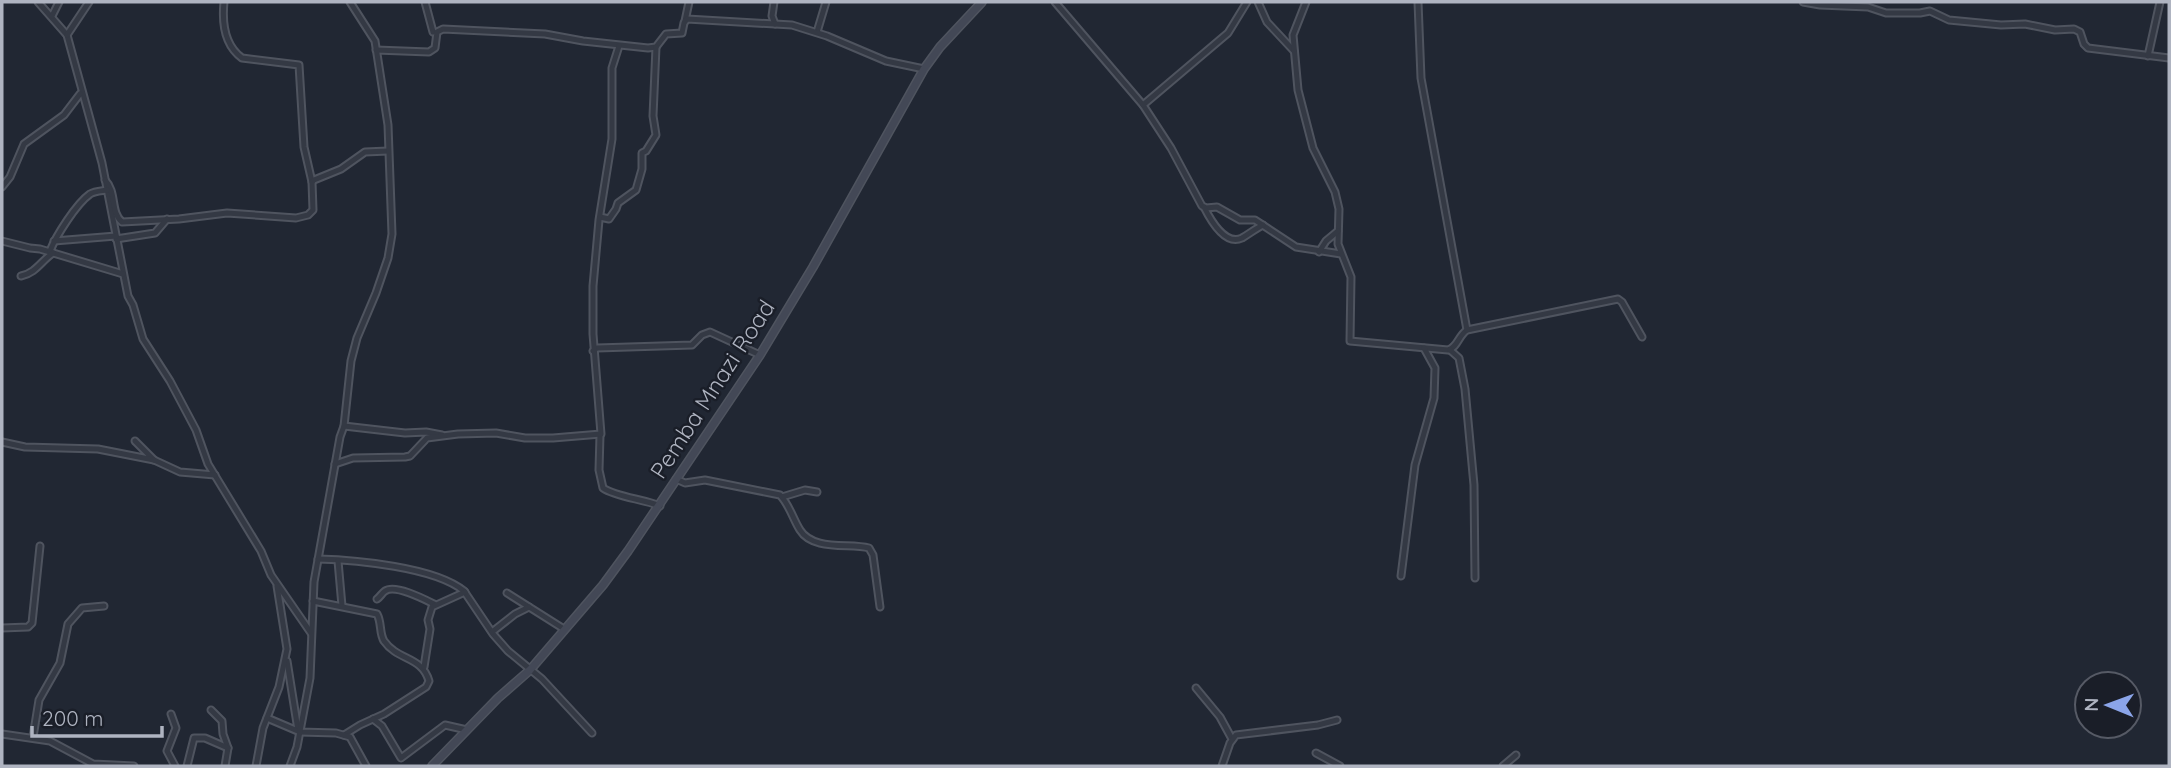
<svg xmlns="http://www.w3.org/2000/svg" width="2171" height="768" viewBox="0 0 2171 768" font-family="Quicksand,sans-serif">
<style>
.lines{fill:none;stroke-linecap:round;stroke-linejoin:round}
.street-casing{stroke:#4f545f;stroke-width:9}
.secondary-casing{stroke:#4f545f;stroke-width:10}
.street{stroke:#343944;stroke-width:5}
.secondary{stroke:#434856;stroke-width:7}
.labels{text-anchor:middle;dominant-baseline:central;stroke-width:5;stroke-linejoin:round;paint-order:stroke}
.street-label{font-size:23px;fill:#afb4c1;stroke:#1a1e28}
</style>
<rect width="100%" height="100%" fill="#212733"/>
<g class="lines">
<g class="street-casing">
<g id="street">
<path d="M 38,2 L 67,35 L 102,163 L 128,296 L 133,305 L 143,339 L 170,381 L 196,430 L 208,464 L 261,551 L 271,575 L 311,633"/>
<path d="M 224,2 C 222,22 224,45 242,58 L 299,65 L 304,147 L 312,182"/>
<path d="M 425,2 L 433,32"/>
<path d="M 774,2 L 772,16 L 775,24"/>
<path d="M 1055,2 L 1143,105 L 1171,148 L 1202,206 L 1206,208 L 1217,207 L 1240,220 L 1255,220 L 1296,247 L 1341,254"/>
<path d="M 1258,2 L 1267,22 L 1294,51"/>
<path d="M 1306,2 L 1293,35 L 1298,90 L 1313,148 L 1335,192 L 1339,209 L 1338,244 L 1351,277 L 1350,341 L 1448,350 C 1458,347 1458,336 1467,330 L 1618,299 L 1622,302 L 1642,337"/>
<path d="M 1418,2 L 1421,78 L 1467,330"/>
<path d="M 1803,2 L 1820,5 L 1868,7 L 1886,13 L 1920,13 L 1930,11 L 1949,20 L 2001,25 L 2025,24 L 2055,30 L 2074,29 L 2080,32 L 2084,44 L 2088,48 L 2169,58"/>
<path d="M 52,16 L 59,2"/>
<path d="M 685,21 L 689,2"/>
<path d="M 817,32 L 826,2"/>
<path d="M 67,35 L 89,2"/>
<path d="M 376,50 L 429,52 L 435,48 L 437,32 L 443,29 L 545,34 L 583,41 L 648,48 L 656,47 L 666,34 L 682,33 L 684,23 L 687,19 L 792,25 L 827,36 L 886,61 L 924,69"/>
<path d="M 2148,56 L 2160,2"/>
<path d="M 1143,105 L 1228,33 L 1247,2"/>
<path d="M 105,180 C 117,192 110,212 122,222 L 179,219 L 227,213 L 296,218 L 308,215 L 313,210 L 312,182 L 314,180 L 341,169 L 365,152 L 388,151"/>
<path d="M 2,187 L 10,177 L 24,144 L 64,115 L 80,94"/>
<path d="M 1204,207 C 1210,219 1225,246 1242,238 C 1249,234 1255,229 1263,225"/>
<path d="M 600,217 L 609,219 L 616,209 L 618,203 L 636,190 L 642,169 L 642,153 L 646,151 L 656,135 L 653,116 L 656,47"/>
<path d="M 116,239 L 155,233 L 167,219"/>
<path d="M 2,241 L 30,248 L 40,249 L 123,274"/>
<path d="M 54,241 L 116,236"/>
<path d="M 50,251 C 56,236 76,204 90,194 C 95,191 101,191 107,190"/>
<path d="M 1319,252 L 1326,241 L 1338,231"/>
<path d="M 21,276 C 36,273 41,261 53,253"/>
<path d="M 1450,350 L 1459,358 L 1465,389 L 1474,485 L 1475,578"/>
<path d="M 593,351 L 597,348 L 692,345 L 702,335 L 710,332 L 760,355"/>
<path d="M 344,426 L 405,433 L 426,432 L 442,435"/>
<path d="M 600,435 L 599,470 L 603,488 C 616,497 643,499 660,506"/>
<path d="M 135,441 L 154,460"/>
<path d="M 2,442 L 25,447 L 98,449 L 154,460 L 180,472 L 215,475"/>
<path d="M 335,464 L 353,458 L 405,457 L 410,456 L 427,438 L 458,434 L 496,433 L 525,438 L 553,438 L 601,434 L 593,334 L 593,286 L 599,220 L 612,139 L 612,68 L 619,46"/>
<path d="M 676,479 L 685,483 L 705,480 L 780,495 C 789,504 793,519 800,530 C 813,551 849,543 869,548 L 873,555 L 880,607"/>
<path d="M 782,497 L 805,490 L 817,492"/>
<path d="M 318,559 C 356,560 435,567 464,591 L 493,634 L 508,651 L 542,679 L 592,733"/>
<path d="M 338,561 L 342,606"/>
<path d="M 1401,576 L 1415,465 L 1434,398 L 1435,368 L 1424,348"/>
<path d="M 507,593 L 564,629"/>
<path d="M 377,599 C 380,597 382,593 385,591 C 395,584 424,599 434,604"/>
<path d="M 313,601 L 377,614 C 382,623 379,633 384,641 C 398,661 422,656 429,681 L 426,687 L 384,714 L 360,725 L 344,735"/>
<path d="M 2,628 L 28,627 L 32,623 L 40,546"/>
<path d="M 492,632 L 515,614 L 529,607"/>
<path d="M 287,661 L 298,730"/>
<path d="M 424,667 L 430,629 L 428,620 L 432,607 L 465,592"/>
<path d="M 1196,688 L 1220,717 L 1232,739"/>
<path d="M 211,710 L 222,721 L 223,734 L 228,748 L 225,766"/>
<path d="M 171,714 L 176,728 L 167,751 L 175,766"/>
<path d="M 267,718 L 300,732 L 336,733 L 350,737 L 366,766"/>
<path d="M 373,719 L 382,726 L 401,758 L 445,725 L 467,730"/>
<path d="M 2,734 L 50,741 L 93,764 L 134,766"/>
<path d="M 33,737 L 39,700 L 60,663 L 68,624 L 82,608 L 104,606"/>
<path d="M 1316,753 L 1340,766"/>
<path d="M 187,766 L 194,738 L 205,738 L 228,748"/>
<path d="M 256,766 L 263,728 L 279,687 L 287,649 L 277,586"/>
<path d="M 290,766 L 297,747 L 310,678 L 314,582 L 340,437 L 344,426 L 351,361 L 357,338 L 376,293 L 388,258 L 392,234 L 388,125 L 375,41 L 350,2"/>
<path d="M 1222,766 L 1230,743 L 1236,735 L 1318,725 L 1337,720"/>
<path d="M 1503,766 L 1516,755"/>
</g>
</g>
<g class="secondary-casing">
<path id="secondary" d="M 432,766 L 498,698 L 530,670 L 603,585 L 628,551 L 760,355 L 813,267 L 924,69 L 940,47 L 982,2"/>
</g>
<use href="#street" class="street"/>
<use href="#secondary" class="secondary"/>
</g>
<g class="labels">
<g class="street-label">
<text transform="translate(712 389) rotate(-57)">Pemba Mnazi Road</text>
</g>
</g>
<rect width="2171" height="768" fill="none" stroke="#afb4c1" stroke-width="7"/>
<g transform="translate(2108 705) rotate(271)"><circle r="33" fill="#1a1e28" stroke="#565a65" stroke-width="2"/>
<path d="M0-5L12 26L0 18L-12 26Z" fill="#8ba5e9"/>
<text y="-10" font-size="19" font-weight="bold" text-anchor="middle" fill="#afb4c1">N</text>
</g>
<path d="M32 726v10h130v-10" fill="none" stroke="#afb4c1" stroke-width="3.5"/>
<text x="42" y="726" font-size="21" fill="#afb4c1" stroke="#1a1e28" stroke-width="5" paint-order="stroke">200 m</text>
</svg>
